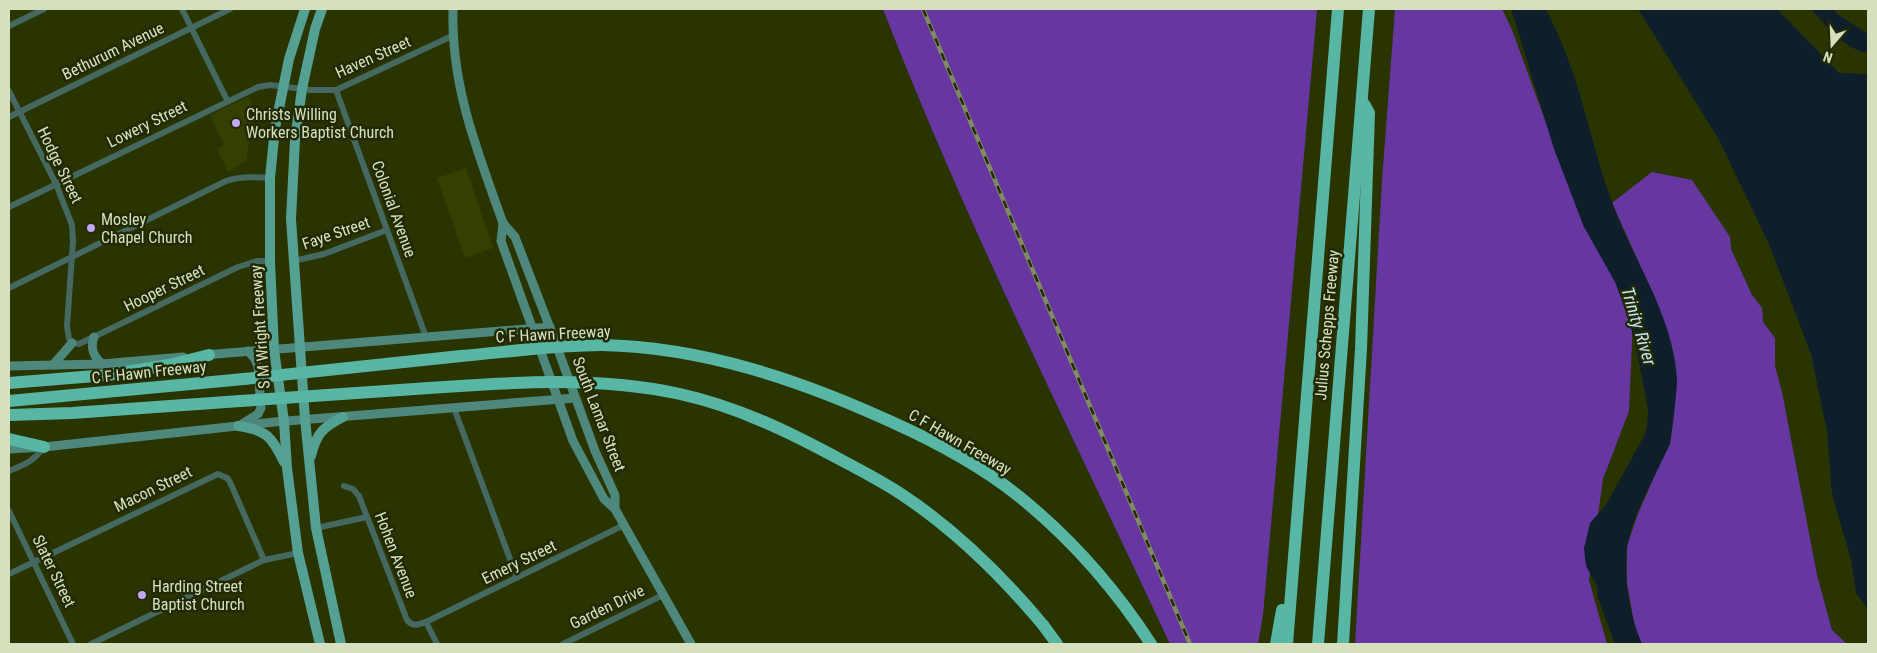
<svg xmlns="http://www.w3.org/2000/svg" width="1877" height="653" viewBox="0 0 1877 653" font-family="'Roboto Condensed',sans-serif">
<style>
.built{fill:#343f00}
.forest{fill:#6637a1}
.water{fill:#0e1f2b}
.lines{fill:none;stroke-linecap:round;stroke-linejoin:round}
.minor{stroke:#456861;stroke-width:6}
.secondary{stroke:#4e887d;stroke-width:9}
.primary{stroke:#54a092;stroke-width:10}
.motorway{stroke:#58b6a5;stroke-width:12}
.rail-casing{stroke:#818b60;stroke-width:4.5}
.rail{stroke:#222905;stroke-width:2.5;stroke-dasharray:8;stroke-linecap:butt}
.motorway-bridge{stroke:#58b6a5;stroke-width:12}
.poi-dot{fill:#c2a8f2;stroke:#222905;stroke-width:2}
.labels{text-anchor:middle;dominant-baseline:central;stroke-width:5;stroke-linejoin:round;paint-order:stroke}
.street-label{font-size:16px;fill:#d7e0be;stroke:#222905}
.poi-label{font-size:16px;fill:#d7e0be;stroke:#222905;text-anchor:start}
.water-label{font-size:18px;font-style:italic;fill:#c6e0f3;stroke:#222905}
</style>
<rect width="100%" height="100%" fill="#2a3400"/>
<g class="built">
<path d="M 249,96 L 254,108 L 246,161 L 228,172 L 217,149 L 224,145 L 210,115 Z"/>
<path d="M 466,168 L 493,248 L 465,258 L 437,178 Z"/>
</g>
<g class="forest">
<path d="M 883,9 L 1317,9 L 1263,615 L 1258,644 L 1170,644 C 1072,434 967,226 883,9 Z"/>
<path d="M 1395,9 L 1502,9 L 1512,30 L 1584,227 L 1617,260 L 1633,319 L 1629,411 L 1603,479 L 1589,580 L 1607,644 L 1355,644 L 1382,181 Z"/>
<path d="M 1652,172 L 1692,180 L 1730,237 L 1731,249 L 1752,295 L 1762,308 L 1763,322 L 1775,338 L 1775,366 L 1782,392 L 1817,575 L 1832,630 L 1847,644 L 1642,644 L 1635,628 L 1627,583 L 1627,546 L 1638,514 L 1664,454 L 1670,445 L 1677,381 L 1673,356 L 1668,334 L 1658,305 L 1612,203 Z"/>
</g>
<g class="water">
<path d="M 1511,9 L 1546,9 C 1553,24 1560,38 1566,54 C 1585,102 1594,154 1612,202 C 1633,261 1673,314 1677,379 C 1677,388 1672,440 1669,446 C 1656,475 1631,517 1627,548 C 1623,579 1630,616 1642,644 L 1615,644 L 1598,598 L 1597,586 L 1586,566 L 1584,548 L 1590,523 L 1606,505 L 1645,434 L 1647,427 L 1648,409 L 1635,342 L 1626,311 L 1615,282 L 1584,227 L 1554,149 Z"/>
<path d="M 1638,9 L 1777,9 L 1839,73 L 1868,74 L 1868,609 L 1856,593 L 1851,559 L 1832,494 L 1827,431 L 1811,354 L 1769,244 L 1718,138 Z"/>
<path d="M 1811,9 L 1833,9 L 1836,13 L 1868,34 L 1868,53 C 1844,49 1826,26 1811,9 Z"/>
</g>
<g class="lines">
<g class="minor">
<path d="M 182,9 L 227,100"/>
<path d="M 9,26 L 44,9"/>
<path d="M 336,90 L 426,337"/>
<path d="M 9,91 L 56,184 L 72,225 L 73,241 L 67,326 L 69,339 L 72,343 L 79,344 L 238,267 L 257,261 L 270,261"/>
<path d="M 9,117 L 230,9"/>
<path d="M 9,207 L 258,87 L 270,85 L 311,90 L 336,90 L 452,36"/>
<path d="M 293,261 L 324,254 L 387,230"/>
<path d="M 9,288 L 226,181 C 241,176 255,177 270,178"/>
<path d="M 454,408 L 517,578"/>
<path d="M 9,471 C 24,465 34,461 44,447"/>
<path d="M 344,486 L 353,489 L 359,496 L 407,620 C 413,627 418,625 426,622 L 624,525"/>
<path d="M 9,511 L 73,644"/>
<path d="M 316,528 L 367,517"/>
<path d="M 9,574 L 218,474 L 227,478 L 230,482 L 264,560"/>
<path d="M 426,622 L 437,644"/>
<path d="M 91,644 L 264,560 L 298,553"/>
<path d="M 563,644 L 663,595"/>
</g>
<g class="secondary">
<path d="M 453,9 C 451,87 477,150 503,223"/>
<path d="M 94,337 C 90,348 93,356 102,364"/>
<path d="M 204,355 L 550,327"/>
<path d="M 53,365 L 72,343"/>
<path d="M 9,366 L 102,364 L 183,357"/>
<path d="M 242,424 L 258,414 L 261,408 L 258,367 L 255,359 L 248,351"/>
<path d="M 9,449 L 44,447 L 274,422 L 575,398"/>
<path d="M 615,509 L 615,495 L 595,451 L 550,328 L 515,237 L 503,223 L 501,241 L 573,441 L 604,499 L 615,509 L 691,644"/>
</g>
<g class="primary">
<path d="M 305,9 L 289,59 L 275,128 L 270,178 L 270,261 L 274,350 L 284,421 L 287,468 L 298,553 L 320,644"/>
<path d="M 322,9 L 315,29 L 302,89 L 295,140 L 291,219 L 305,419 L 316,528 L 341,644"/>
<path d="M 238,426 C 267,430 272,437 284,462"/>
<path d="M 311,456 C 316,434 323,427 343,417"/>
</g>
<g class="motorway">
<path d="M 9,383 L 107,375 L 169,365 L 209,355"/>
<path d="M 9,401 L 244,379"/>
<path d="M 9,415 L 72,413 L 240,401"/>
<path d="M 9,439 L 44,447"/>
<path d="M 1043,625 L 1057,644"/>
<path d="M 1276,644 L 1282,610"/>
<path d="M 1287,644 L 1338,9"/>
<path d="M 1318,644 L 1369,9"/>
<path d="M 1343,644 L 1361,349 L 1369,113 L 1364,104"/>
</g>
<g class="rail-casing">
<path id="rail" d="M 923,9 L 1190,644"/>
</g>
<use href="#rail" class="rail"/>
<g class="motorway-bridge">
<path d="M 244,379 C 316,371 388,364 461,356 C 508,352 555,345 602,345 C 704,347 803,381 894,423 C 936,442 979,465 1016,494 C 1070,537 1114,587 1151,644"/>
<path d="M 240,401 C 303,397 366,392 429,388 C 513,382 598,376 680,394 C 739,407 791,433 843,461 C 864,472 885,483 904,496 C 958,532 1002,576 1043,625"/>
</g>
</g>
<g class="poi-dot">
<circle cx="236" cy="123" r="5"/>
<circle cx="91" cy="228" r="5"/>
<circle cx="142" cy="595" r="5"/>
</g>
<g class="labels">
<g class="street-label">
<text transform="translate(113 51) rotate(-26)">Bethurum Avenue</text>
<text transform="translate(373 57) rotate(-24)">Haven Street</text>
<text transform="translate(147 124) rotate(-26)">Lowery Street</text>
<text transform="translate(60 165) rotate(64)">Hodge Street</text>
<text transform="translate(394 209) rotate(70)">Colonial Avenue</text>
<text transform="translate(336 233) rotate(-19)">Faye Street</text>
<text transform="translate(164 288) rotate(-26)">Hooper Street</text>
<text transform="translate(1327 325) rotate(-85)">Julius Schepps Freeway</text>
<text transform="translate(260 327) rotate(-94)">S M Wright Freeway</text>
<text transform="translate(553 334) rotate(-3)">C F Hawn Freeway</text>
<text transform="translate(149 372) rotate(-6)">C F Hawn Freeway</text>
<text transform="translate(599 414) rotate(69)">South Lamar Street</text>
<text transform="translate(960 442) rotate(30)">C F Hawn Freeway</text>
<text transform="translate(153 489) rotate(-26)">Macon Street</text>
<text transform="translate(396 555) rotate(69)">Hohen Avenue</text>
<text transform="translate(519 562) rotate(-26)">Emery Street</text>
<text transform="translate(54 571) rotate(64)">Slater Street</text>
<text transform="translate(607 607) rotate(-26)">Garden Drive</text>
</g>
<g class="poi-label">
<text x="246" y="114">Christs Willing<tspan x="246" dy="18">Workers Baptist Church</tspan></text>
<text x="101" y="219">Mosley<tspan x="101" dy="18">Chapel Church</tspan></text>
<text x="152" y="586">Harding Street<tspan x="152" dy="18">Baptist Church</tspan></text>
</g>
<g class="water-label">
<text transform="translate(1639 326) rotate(73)">Trinity River</text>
</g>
</g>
<rect width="1877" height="653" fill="none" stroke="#d7e0be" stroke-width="20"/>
<g transform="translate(1832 45) rotate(199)" stroke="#222905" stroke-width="4" paint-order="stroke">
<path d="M0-4L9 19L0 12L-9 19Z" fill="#d7e0be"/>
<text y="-8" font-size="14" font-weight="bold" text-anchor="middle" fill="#d7e0be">N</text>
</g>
</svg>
